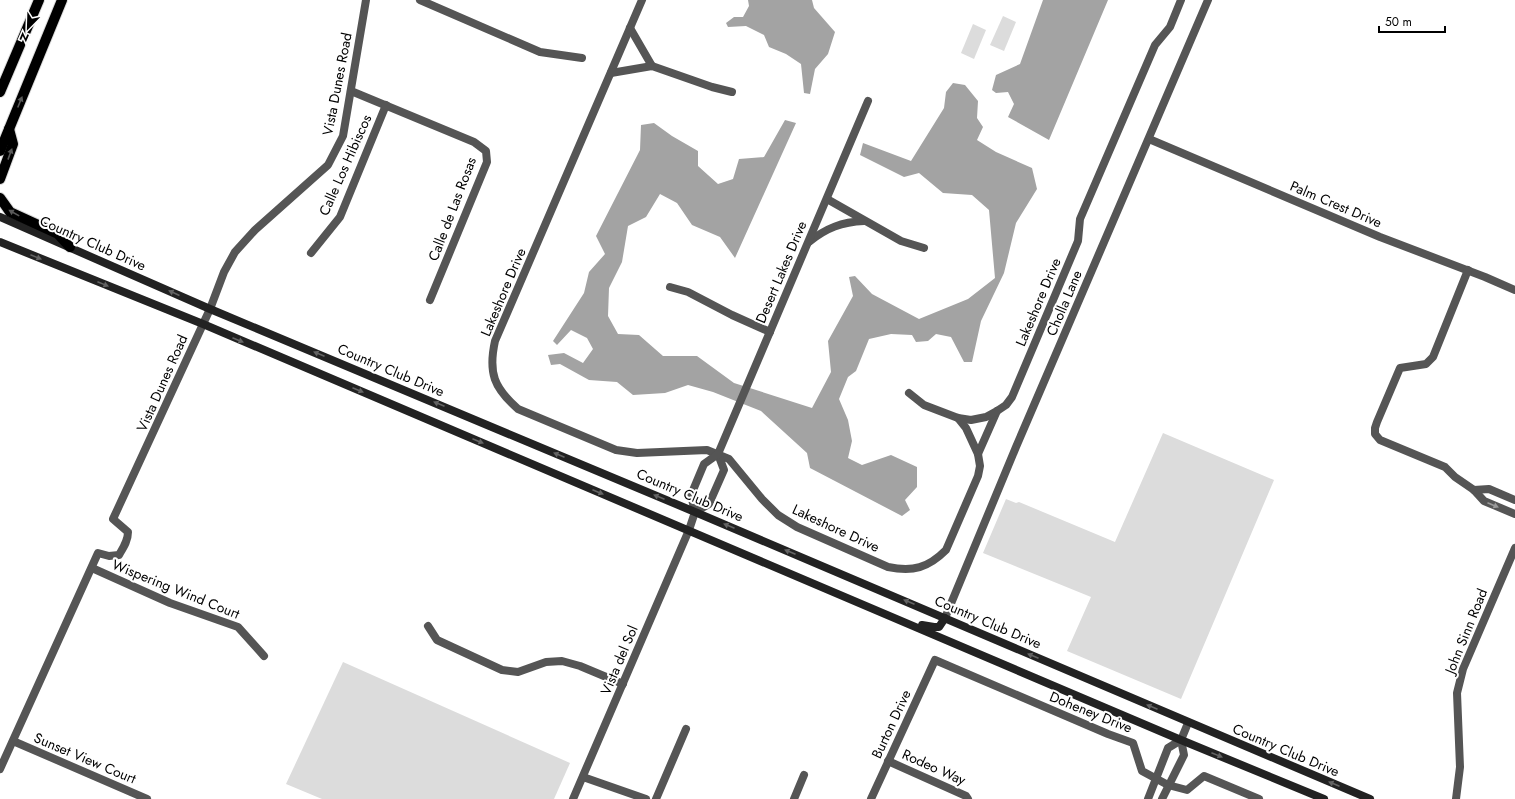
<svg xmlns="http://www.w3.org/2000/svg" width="1515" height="799" viewBox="0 0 1515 799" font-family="Jost,sans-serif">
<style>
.green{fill:#dcdcdc}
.water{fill:#a3a3a3}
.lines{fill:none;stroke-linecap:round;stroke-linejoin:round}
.primary-casing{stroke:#dbdbdb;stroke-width:12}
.minor{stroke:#555;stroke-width:8}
.secondary{stroke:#222;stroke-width:8}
.primary{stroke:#000;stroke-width:10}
.oneway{fill:#595959}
.oneway2{fill:#646464}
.oneway3{fill:#999}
.labels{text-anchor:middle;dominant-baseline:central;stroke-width:4;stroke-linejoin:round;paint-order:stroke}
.street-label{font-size:14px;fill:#000;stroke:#fff}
</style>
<rect width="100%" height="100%" fill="#fff"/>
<g class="green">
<path d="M 1003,16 L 1016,22 L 1004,51 L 990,45 Z"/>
<path d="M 973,24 L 986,30 L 974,59 L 961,53 Z"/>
<path d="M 1163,433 L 1274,480 L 1181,699 L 1067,651 L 1091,597 L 983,553 L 1006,499 L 1016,503 L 1019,502 L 1115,542 Z"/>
<path d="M 343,662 L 570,763 L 554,799 L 322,799 L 286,784 Z"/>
</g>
<g class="water">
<path d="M 748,0 L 812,0 L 814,8 L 835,32 L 828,54 L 815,69 L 810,94 L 804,93 L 801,64 L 786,54 L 769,47 L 764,35 L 746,26 L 728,27 L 726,23 L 734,17 L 743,17 L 749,6 Z"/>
<path d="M 1043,0 L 1108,0 L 1049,140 L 1008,117 L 1014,104 L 1008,92 L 996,93 L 992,90 L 996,75 L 1020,64 Z"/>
<path d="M 953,83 L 965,85 L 978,101 L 977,118 L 983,127 L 977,140 L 996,152 L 1032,168 L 1037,189 L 1016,223 L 1004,273 L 981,321 L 972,362 L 964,362 L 951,337 L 936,334 L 928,341 L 916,342 L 912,335 L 891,334 L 869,339 L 856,371 L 848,377 L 839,399 L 848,420 L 852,441 L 848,458 L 862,465 L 891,455 L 917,467 L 917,487 L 905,500 L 910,510 L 902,516 L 810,468 L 807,453 L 761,411 L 713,392 L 688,385 L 665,393 L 633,395 L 617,382 L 589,380 L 560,364 L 551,365 L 548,355 L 564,353 L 583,363 L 593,349 L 587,338 L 571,330 L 557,345 L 553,341 L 584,293 L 589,272 L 605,254 L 596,236 L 640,150 L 641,125 L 654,123 L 672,136 L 698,151 L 698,166 L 718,184 L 733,179 L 739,159 L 764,157 L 785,120 L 796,123 L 735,258 L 720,237 L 692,225 L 677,203 L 660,194 L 646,217 L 628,226 L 622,262 L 609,288 L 608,316 L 618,334 L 639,335 L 663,356 L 697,356 L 734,383 L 812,408 L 831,372 L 828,341 L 853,296 L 849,277 L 855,276 L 872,294 L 919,319 L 968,299 L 995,278 L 989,210 L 972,195 L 943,193 L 919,173 L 904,177 L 860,155 L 863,143 L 911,161 L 944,108 L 946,92 Z"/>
</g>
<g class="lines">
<g class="primary-casing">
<g id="primary">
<path d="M 0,92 L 39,0"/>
<path d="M 0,151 L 62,0"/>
<path d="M 0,179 L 13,144 L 9,129"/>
<path d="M 0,198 L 10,212 L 58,234 L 70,247"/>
</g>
</g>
<g class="minor">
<path d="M 420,0 L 540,52 L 582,58"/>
<path d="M 642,0 L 495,341 C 488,373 494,388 518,409 L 616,450 L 637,453 L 707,450 L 729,459 L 762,499 L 778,515 L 797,527 L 888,567 C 913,572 928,568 946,550 L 978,476 L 980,466 L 978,454 L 997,411"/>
<path d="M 630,28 L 652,66"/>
<path d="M 611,73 L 652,66 L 712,87 L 732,92"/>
<path d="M 351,91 L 474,142 L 486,151 L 487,162 L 430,300"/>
<path d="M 1149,139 L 1380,237 L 1485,277 L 1515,290"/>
<path d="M 827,199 L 901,241 L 924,248"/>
<path d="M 809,242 C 826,228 842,222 864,221"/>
<path d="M 311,253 L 340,217 L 386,105"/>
<path d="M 1468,270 L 1433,357 L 1426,364 L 1400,368 L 1377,422 L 1375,428 L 1375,434 L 1380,440 L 1445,467 L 1455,477 L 1474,490 L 1484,501 L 1515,514"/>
<path d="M 670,287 L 688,292 L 732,315 L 770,332"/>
<path d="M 909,393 L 924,405 L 958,418 L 971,420 L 986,417 L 997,411 L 1006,405 L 1012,397 L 1078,241 L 1080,219 L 1155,45 L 1170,27 L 1181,0"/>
<path d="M 958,418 L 966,428 L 978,454"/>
<path d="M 1474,490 L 1489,489 L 1515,500"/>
<path d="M 695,512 L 709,504 L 724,470 L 718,454"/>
<path d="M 92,568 L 170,603 L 238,627 L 264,656"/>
<path d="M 945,618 L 1016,447 L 1208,0"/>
<path d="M 428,626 L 437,640 L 502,670 L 518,672 L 546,662 L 562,661 L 580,666 L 623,684"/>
<path d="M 13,741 L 147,799"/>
<path d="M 888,761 L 966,796 L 968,799"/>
<path d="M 0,769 L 98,553 L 109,556 L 119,555 C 123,548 128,541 128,532 L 113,519 L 210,309 L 224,272 L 235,252 L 255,230 L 328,165 L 343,136 L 366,0"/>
<path d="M 583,777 L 646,799"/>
<path d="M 573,799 L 689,530 L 695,512 L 691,495 L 704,464 L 718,454 L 868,101"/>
<path d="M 656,799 L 686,729"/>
<path d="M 794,799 L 804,775"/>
<path d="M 871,799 L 935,660 L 1108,734 L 1133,743 L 1142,771 L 1168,785 L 1187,790 L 1204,776 L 1259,799"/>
<path d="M 1148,799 L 1168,748 L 1181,740 L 1188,723"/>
<path d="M 1162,799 L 1184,755 L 1181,740"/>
<path d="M 1456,799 L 1460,767 L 1457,693 L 1463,669 L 1515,548"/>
</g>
<g class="secondary">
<path d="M 0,217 L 210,309 L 695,512 L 1370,799"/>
<path d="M 0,242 L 203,324 L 1181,740 L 1324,799"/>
<path d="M 922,625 L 934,627 L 939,627 L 945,618"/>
</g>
<use href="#primary" class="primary"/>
</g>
<defs><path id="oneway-solid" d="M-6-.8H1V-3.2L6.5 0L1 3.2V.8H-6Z"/></defs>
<g class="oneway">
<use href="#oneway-solid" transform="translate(20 102) rotate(-68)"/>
<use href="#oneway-solid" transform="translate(10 154) rotate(-70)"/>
<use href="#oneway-solid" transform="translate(14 213) rotate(-151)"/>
</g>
<g class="oneway2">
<use href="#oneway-solid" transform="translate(36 257) rotate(22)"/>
<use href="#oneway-solid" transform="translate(103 284) rotate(22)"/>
<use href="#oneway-solid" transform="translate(174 293) rotate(-156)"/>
<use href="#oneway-solid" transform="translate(238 340) rotate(23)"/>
<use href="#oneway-solid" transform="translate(319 354) rotate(-157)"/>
<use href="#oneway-solid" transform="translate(358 390) rotate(23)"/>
<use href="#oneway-solid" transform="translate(439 404) rotate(-157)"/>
<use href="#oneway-solid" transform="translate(478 441) rotate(23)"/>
<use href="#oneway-solid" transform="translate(559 455) rotate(-157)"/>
<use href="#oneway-solid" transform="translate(598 492) rotate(23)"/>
<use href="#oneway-solid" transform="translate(659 497) rotate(-157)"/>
<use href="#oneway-solid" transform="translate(729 526) rotate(-157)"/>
<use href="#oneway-solid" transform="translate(790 552) rotate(-157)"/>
<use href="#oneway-solid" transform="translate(909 602) rotate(-157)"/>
<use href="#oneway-solid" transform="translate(1033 656) rotate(-157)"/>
<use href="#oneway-solid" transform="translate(1152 707) rotate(-157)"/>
<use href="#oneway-solid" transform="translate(1217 755) rotate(22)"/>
<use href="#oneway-solid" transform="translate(1334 784) rotate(-157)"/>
</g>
<use class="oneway3" href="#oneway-solid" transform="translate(1493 505) rotate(23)"/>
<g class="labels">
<g class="street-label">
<text transform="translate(337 84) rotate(-79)">Vista Dunes Road</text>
<text transform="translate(345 165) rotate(-66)">Calle Los Hibiscos</text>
<text transform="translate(1336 204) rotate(23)">Palm Crest Drive</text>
<text transform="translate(452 209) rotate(-69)">Calle de Las Rosas</text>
<text transform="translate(93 243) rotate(24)">Country Club Drive</text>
<text transform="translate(781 272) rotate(-67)">Desert Lakes Drive</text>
<text transform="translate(503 292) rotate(-67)">Lakeshore Drive</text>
<text transform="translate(1038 302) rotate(-67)">Lakeshore Drive</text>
<text transform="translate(1064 303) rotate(-67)">Cholla Lane</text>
<text transform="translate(391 370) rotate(23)">Country Club Drive</text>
<text transform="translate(162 383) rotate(-66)">Vista Dunes Road</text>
<text transform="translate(690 495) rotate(23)">Country Club Drive</text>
<text transform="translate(836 528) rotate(25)">Lakeshore Drive</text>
<text transform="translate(176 589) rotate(22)">Wispering Wind Court</text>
<text transform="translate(988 622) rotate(23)">Country Club Drive</text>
<text transform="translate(1466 631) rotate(-68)">John Sinn Road</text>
<text transform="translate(619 660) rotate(-67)">Vista del Sol</text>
<text transform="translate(1091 712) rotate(22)">Doheney Drive</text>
<text transform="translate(891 724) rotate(-65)">Burton Drive</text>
<text transform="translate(1286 750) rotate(23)">Country Club Drive</text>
<text transform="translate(85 758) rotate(23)">Sunset View Court</text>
<text transform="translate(934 767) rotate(24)">Rodeo Way</text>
</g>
</g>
<g transform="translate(28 28) rotate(203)" stroke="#ffffff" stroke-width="3" paint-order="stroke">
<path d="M0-3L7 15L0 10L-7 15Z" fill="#000000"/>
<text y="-6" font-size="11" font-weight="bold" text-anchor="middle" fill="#000000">N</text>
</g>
<path d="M1379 26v6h66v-6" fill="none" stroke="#000000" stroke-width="2"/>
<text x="1385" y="26" font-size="12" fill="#000000" stroke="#ffffff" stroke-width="3" paint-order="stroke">50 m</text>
</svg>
